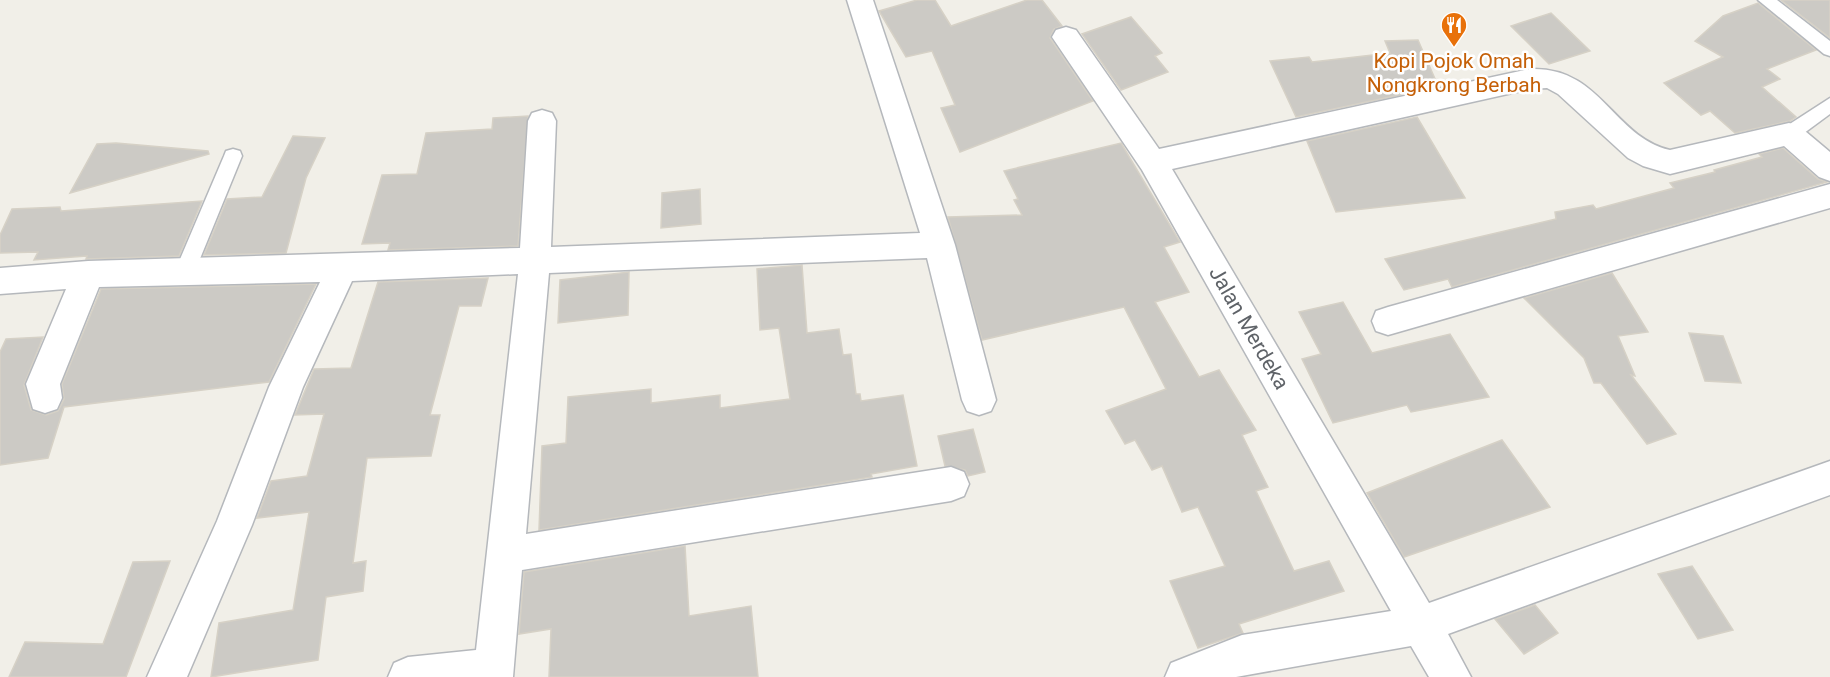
<svg xmlns="http://www.w3.org/2000/svg" width="1830" height="677" viewBox="0 0 1830 677" font-family="Roboto,sans-serif">
<style>
.building{fill:#cccac5;stroke:#d6d1c6;stroke-width:1.5}
.lines{fill:none;stroke-linecap:round;stroke-linejoin:round}
.lane-casing{stroke:#b5b8bc;stroke-width:3}
.street-casing{stroke:#b5b8bc;stroke-width:3}
.lane{fill:#fff;fill-rule:evenodd}
.street{fill:#fff;fill-rule:evenodd}
.labels{text-anchor:middle;dominant-baseline:central;stroke-width:5;stroke-linejoin:round;paint-order:stroke}
.food-label{font-size:21px;fill:#c56008;stroke:#fff}
.street-label{font-size:21px;fill:#5f6368;stroke:#fff}
</style>
<rect width="100%" height="100%" fill="#f1efe8"/>
<g class="building">
<path d="M 917,0 L 935,0 L 951,26 L 1027,0 L 1042,0 L 1062,26 L 1054,29 L 1050,38 L 1093,101 L 960,152 L 941,108 L 955,105 L 932,51 L 906,57 L 879,11 Z"/>
<path d="M 1781,0 L 1830,0 L 1830,38 Z"/>
<path d="M 1758,3 L 1816,50 L 1767,69 L 1780,79 L 1762,87 L 1796,117 L 1790,121 L 1735,133 L 1710,111 L 1701,115 L 1664,83 L 1723,57 L 1695,41 L 1723,16 Z"/>
<path d="M 1551,13 L 1590,51 L 1549,64 L 1511,26 Z"/>
<path d="M 1131,17 L 1162,53 L 1155,56 L 1168,72 L 1121,90 L 1082,34 Z"/>
<path d="M 1418,40 L 1436,81 L 1397,83 L 1404,94 L 1296,117 L 1270,61 L 1309,57 L 1312,62 L 1390,53 L 1385,41 Z"/>
<path d="M 528,116 L 518,246 L 388,250 L 390,243 L 362,244 L 382,175 L 417,174 L 426,133 L 492,129 L 493,118 Z"/>
<path d="M 1417,117 L 1465,198 L 1336,212 L 1307,141 Z"/>
<path d="M 293,136 L 325,138 L 306,178 L 286,253 L 204,255 L 227,199 L 262,197 Z"/>
<path d="M 116,143 L 208,151 L 209,154 L 70,193 L 97,144 Z"/>
<path d="M 1121,143 L 1180,242 L 1164,247 L 1189,292 L 1155,302 L 1199,377 L 1219,370 L 1256,430 L 1242,435 L 1268,487 L 1256,491 L 1294,571 L 1329,561 L 1344,591 L 1239,624 L 1243,633 L 1198,648 L 1170,581 L 1225,566 L 1198,507 L 1182,512 L 1162,466 L 1152,470 L 1135,440 L 1125,444 L 1106,411 L 1166,389 L 1124,307 L 982,340 L 948,217 L 1022,215 L 1014,200 L 1018,199 L 1004,171 Z"/>
<path d="M 1783,148 L 1818,179 L 1827,182 L 1452,287 L 1448,279 L 1404,290 L 1385,259 L 1556,219 L 1555,212 L 1593,205 L 1596,209 L 1674,188 L 1670,183 L 1715,172 L 1714,170 L 1762,157 L 1759,154 Z"/>
<path d="M 700,189 L 701,224 L 661,228 L 662,193 Z"/>
<path d="M 202,201 L 179,256 L 86,259 L 87,256 L 34,260 L 38,252 L 0,253 L 0,235 L 12,209 L 60,207 L 61,211 Z"/>
<path d="M 802,265 L 807,333 L 839,329 L 843,355 L 851,354 L 856,394 L 860,394 L 861,401 L 903,395 L 917,466 L 871,474 L 872,477 L 539,530 L 542,446 L 566,443 L 568,397 L 651,389 L 651,403 L 720,395 L 720,408 L 790,399 L 779,328 L 760,330 L 757,269 Z"/>
<path d="M 629,272 L 628,315 L 558,323 L 560,280 Z"/>
<path d="M 1612,273 L 1648,332 L 1618,336 L 1635,376 L 1631,375 L 1676,434 L 1647,444 L 1601,383 L 1594,383 L 1584,358 L 1524,298 Z"/>
<path d="M 488,278 L 481,306 L 459,306 L 430,415 L 440,415 L 431,456 L 367,458 L 353,563 L 366,561 L 363,591 L 326,597 L 318,660 L 211,677 L 219,623 L 293,610 L 309,512 L 257,518 L 271,481 L 307,476 L 324,414 L 295,415 L 314,369 L 351,368 L 378,282 Z"/>
<path d="M 316,284 L 269,382 L 64,407 L 48,458 L 0,465 L 0,352 L 6,339 L 43,337 L 24,385 L 31,410 L 46,415 L 58,411 L 64,399 L 62,384 L 101,289 Z"/>
<path d="M 1343,302 L 1372,353 L 1450,334 L 1489,397 L 1411,412 L 1407,405 L 1333,423 L 1302,359 L 1321,354 L 1299,312 Z"/>
<path d="M 1689,333 L 1723,336 L 1741,383 L 1705,381 Z"/>
<path d="M 973,429 L 985,472 L 968,476 L 965,470 L 945,466 L 938,436 Z"/>
<path d="M 1502,440 L 1550,507 L 1404,557 L 1367,493 Z"/>
<path d="M 685,546 L 689,616 L 751,606 L 758,677 L 549,677 L 551,629 L 519,634 L 524,572 Z"/>
<path d="M 170,561 L 126,677 L 9,677 L 25,642 L 103,644 L 133,562 Z"/>
<path d="M 1692,566 L 1733,630 L 1698,639 L 1658,574 Z"/>
<path d="M 1535,605 L 1558,633 L 1524,654 L 1495,619 Z"/>
</g>
<g class="lines">
<g class="lane-casing">
<g id="lane">
<path d="M 1758,0 L 1777,0 L 1830,41 L 1830,56 L 1824,54 Z"/>
<path d="M 1830,98 L 1830,114 L 1796,139 L 1782,139 L 1780,134 L 1782,129 Z"/>
<path d="M 233,149 L 240,151 L 242,156 L 195,271 L 192,277 L 185,279 L 178,277 L 175,271 L 224,156 L 226,151 Z"/>
</g>
</g>
<g class="street-casing">
<g id="street">
<path d="M 847,0 L 873,0 L 955,245 L 996,400 L 991,411 L 979,415 L 967,411 L 962,400 L 927,258 L 549,273 L 526,534 L 951,467 L 964,472 L 969,484 L 964,496 L 951,501 L 522,570 L 513,677 L 388,677 L 394,663 L 408,657 L 476,650 L 518,274 L 352,281 L 303,387 L 252,525 L 187,677 L 147,677 L 217,521 L 269,387 L 320,282 L 99,287 L 60,384 L 62,398 L 57,409 L 45,413 L 33,409 L 26,384 L 66,289 L 0,294 L 0,268 L 88,261 L 520,248 L 528,121 L 532,113 L 542,110 L 552,113 L 556,121 L 551,247 L 920,233 Z"/>
<path d="M 1066,27 L 1076,30 L 1159,149 L 1530,69 C 1601,66 1612,136 1670,150 L 1789,123 L 1799,126 L 1830,152 L 1830,181 L 1819,177 L 1784,146 L 1670,174 L 1643,166 L 1628,158 L 1558,94 L 1547,88 L 1530,89 L 1172,169 L 1429,603 L 1830,461 L 1830,495 L 1448,634 L 1471,677 L 1429,677 L 1411,646 L 1236,677 L 1165,677 L 1171,663 L 1242,635 L 1391,611 L 1142,170 L 1052,37 L 1056,30 Z"/>
<path d="M 1830,184 L 1830,208 L 1388,335 L 1376,331 L 1372,321 L 1376,311 L 1388,307 Z"/>
</g>
</g>
<use href="#lane" class="lane"/>
<use href="#street" class="street"/>
</g>
<defs>
<g id="restaurant-pin" transform="scale(1.35)"><path d="M0 17L-7.5 6A9.5 9.5 0 1 1 7.5 6Z" fill="#e8710a" stroke="#fff"/><path d="M-5-6h1v4h1v-4h1v4h1v-4h1v5L-1.5 .5V6h-2V.5L-5-1ZM5-6V6H3V1.5H1.5Q1.5-4 5-6Z" fill="#fff"/></g>
</defs>
<g fill-rule="evenodd">
<use href="#restaurant-pin" x="1454" y="25"/>
</g>
<g class="labels">
<g class="food-label">
<text x="1454" y="61">Kopi Pojok Omah<tspan x="1454" dy="24">Nongkrong Berbah</tspan></text>
</g>
<g class="street-label">
<text transform="translate(1249 328) rotate(60)">Jalan Merdeka</text>
</g>
</g>
</svg>
